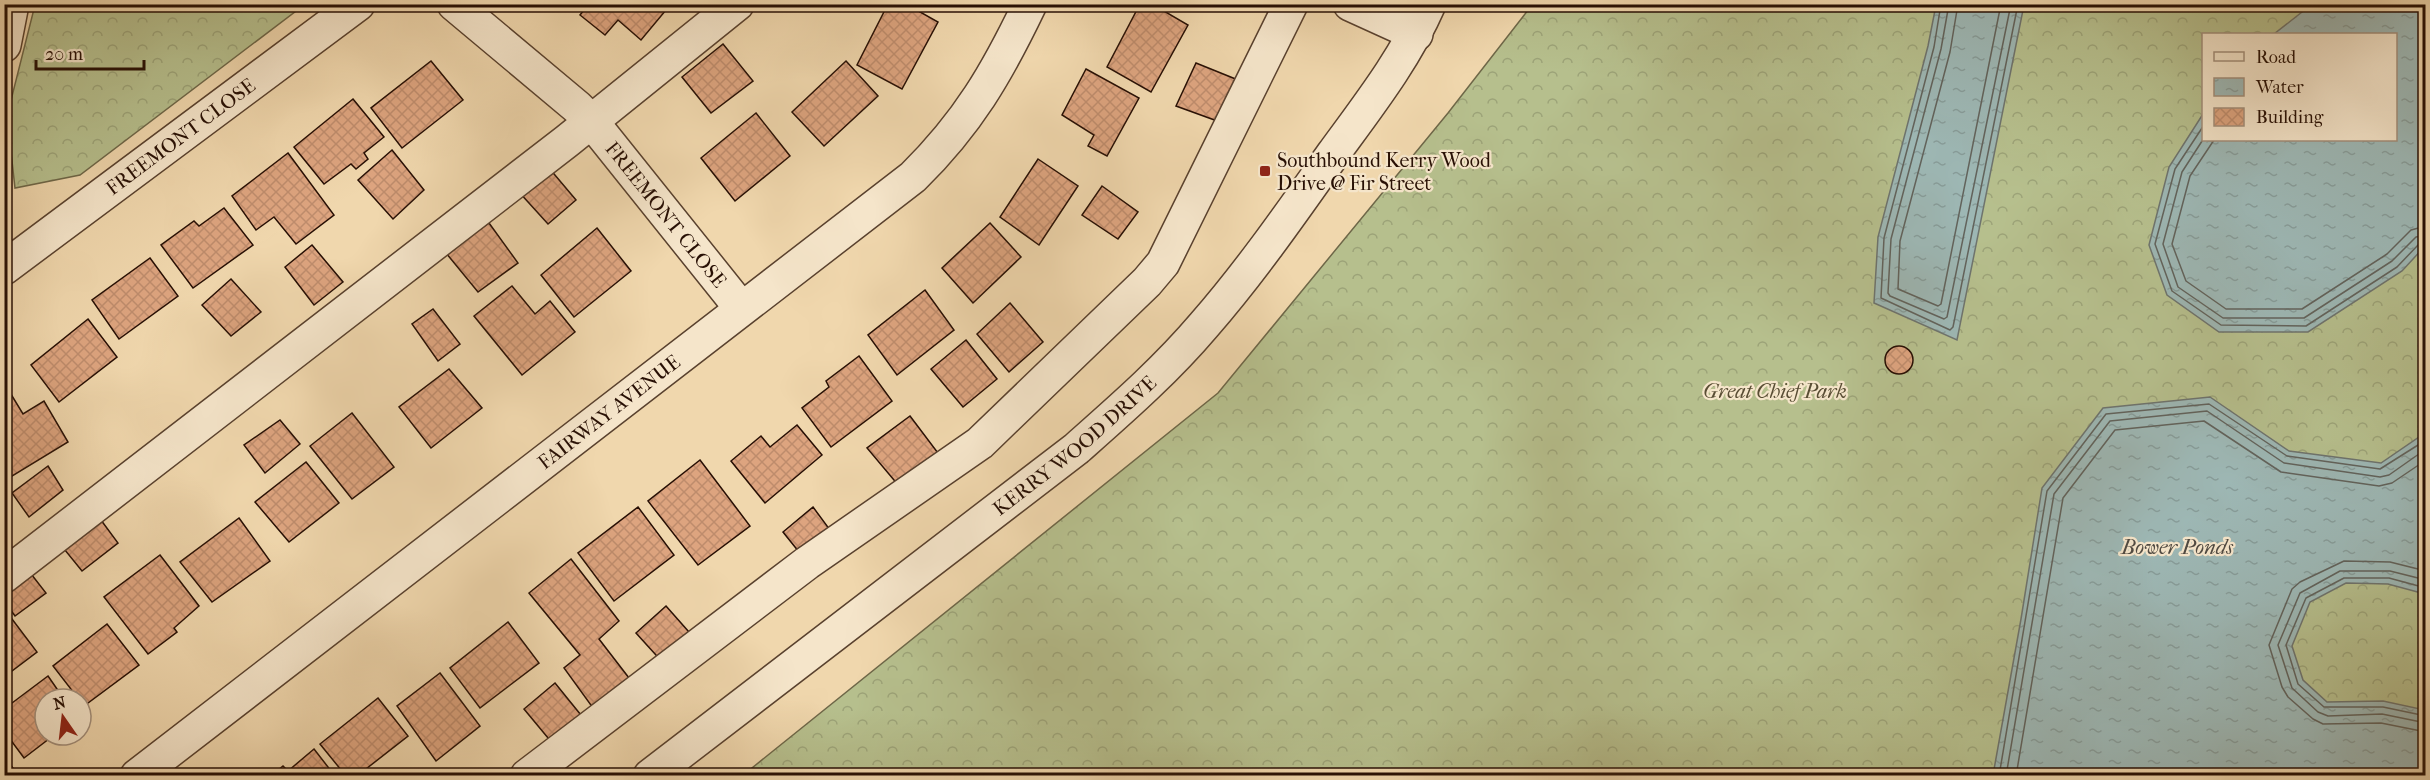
<svg xmlns="http://www.w3.org/2000/svg" width="2430" height="780" viewBox="0 0 2430 780" font-family="'IM FELL French Canon',serif">
<style>
.forest{fill:url(#forest-crowns);stroke:#6e6748;stroke-width:1.5;fill-rule:evenodd}
.water{fill:url(#water-ripples);stroke:#6e746e;stroke-width:1.5}
.lines{fill:none;stroke-linecap:round;stroke-linejoin:round}
.shore{stroke:#62635c;stroke-width:1.5}
.building{fill:url(#building-cross-hatch);stroke:#270f04;stroke-width:1.5}
.minor-casing{stroke:#59412e;stroke-width:36}
.minor{stroke:#f5e5ca;stroke-width:33}
.poi-dot{fill:#8f2418;stroke:#f5e5ca;stroke-width:2}
.labels{text-anchor:middle;dominant-baseline:central;stroke-width:4.5;stroke-linejoin:round;paint-order:stroke}
.street-label{font-size:20px;fill:#270f04;stroke:#f5e5ca}
.poi-label{font-size:20px;fill:#270f04;stroke:#f5e5ca;text-anchor:start}
.park-label{font-size:20px;font-style:italic;fill:#594d34;stroke:#f5e5ca}
.water-label{font-size:21px;font-style:italic;fill:#504a42;stroke:#f5e5ca}
</style>
<defs>
<pattern id="forest-crowns" width="20" height="18" patternUnits="userSpaceOnUse" patternTransform="scale(1.5)"><rect width="20" height="18" fill="#b6bf8d"/><path d="M2 6a3 3 0 1 1 6 0M12 15a3 3 0 1 1 6 0" fill="none" stroke="#9ca378"/></pattern>
<pattern id="water-ripples" width="26" height="14" patternUnits="userSpaceOnUse" patternTransform="scale(1.5)"><rect width="26" height="14" fill="#9db7b4"/><path d="M2 4q2-2 4 0t4 0M15 11q2-2 4 0t4 0" fill="none" stroke="#879c99"/></pattern>
<pattern id="building-cross-hatch" width="8" height="8" patternUnits="userSpaceOnUse" patternTransform="scale(1.5)"><rect width="8" height="8" fill="#dda47f"/><path d="M0 0l8 8M0 8l8-8" fill="none" stroke="#be8c6c"/></pattern>
</defs>
<rect width="100%" height="100%" fill="#f0d7ad"/>
<filter id="stains"><feTurbulence type="fractalNoise" baseFrequency=".00333" numOctaves="4"/><feColorMatrix values="0 0 0 0 .2 0 0 0 0 .09 0 0 0 0 .02 0 0 0 .5 -.17"/></filter>
<radialGradient id="worn" r=".72"><stop offset=".6" stop-color="#630" stop-opacity="0"/><stop offset="1" stop-color="#630" stop-opacity=".3"/></radialGradient>
<g class="forest">
<path d="M 35,5 L 35,4 L 304,5 L 80,175 L 15,188 L 7,116 Z"/>
<path d="M 1532,5 L 2425,5 L 2425,775 L 742,776 L 1218,393 L 1448,113 ZM 2204,34 L 2396,34 L 2396,140 L 2204,140 Z"/>
</g>
<g class="water">
<path d="M 1936,5 L 2024,5 L 1957,340 L 1874,303 L 1878,237 L 1928,46 Z"/>
<path d="M 2311,5 L 2425,5 L 2425,246 L 2402,271 L 2308,332 L 2219,332 L 2167,295 L 2149,245 L 2169,167 L 2203,114 L 2204,140 L 2396,140 L 2396,34 L 2274,34 Z"/>
<path d="M 2210,397 L 2289,451 L 2381,463 L 2425,433 L 2425,594 L 2388,584 L 2346,583 L 2310,602 L 2292,646 L 2303,680 L 2327,702 L 2383,701 L 2425,710 L 2425,775 L 1993,775 L 2021,619 L 2042,488 L 2103,408 Z"/>
</g>
<g class="lines">
<g class="shore">
<path d="M 1941,4 L 1934,47 L 1884,238 L 1881,298 L 1950,330 L 1953,327 L 2018,4"/>
<path d="M 1949,4 L 1941,49 L 1891,239 L 1888,293 L 1890,296 L 1944,319 L 1947,317 L 2011,4"/>
<path d="M 1958,4 L 1950,52 L 1900,241 L 1898,289 L 1938,306 L 1941,304 L 2001,4"/>
<path d="M 2204,125 L 2175,169 L 2155,244 L 2172,291 L 2221,325 L 2306,326 L 2397,267 L 2419,244 L 2426,242"/>
<path d="M 2204,138 L 2182,172 L 2163,244 L 2178,287 L 2223,318 L 2304,318 L 2392,261 L 2416,237 L 2426,235"/>
<path d="M 2214,140 L 2190,176 L 2172,244 L 2186,281 L 2226,309 L 2302,309 L 2387,254 L 2411,230 L 2426,226"/>
<path d="M 2426,571 L 2390,562 L 2344,561 L 2300,582 L 2292,589 L 2269,645 L 2282,687 L 2288,697 L 2313,719 L 2323,724 L 2381,723 L 2426,732"/>
<path d="M 2426,580 L 2390,571 L 2340,571 L 2300,593 L 2278,645 L 2292,688 L 2318,712 L 2328,716 L 2382,714 L 2426,723"/>
<path d="M 2426,588 L 2389,578 L 2344,578 L 2306,598 L 2286,645 L 2298,684 L 2324,707 L 2383,707 L 2426,716"/>
<path d="M 1999,776 L 2047,491 L 2106,414 L 2209,404 L 2287,456 L 2380,469 L 2426,440"/>
<path d="M 2006,776 L 2054,494 L 2110,421 L 2207,411 L 2284,463 L 2380,477 L 2389,475 L 2426,449"/>
<path d="M 2016,776 L 2063,498 L 2115,430 L 2204,421 L 2281,472 L 2379,486 L 2392,483 L 2426,460"/>
</g>
</g>
<g class="building">
<path d="M 589,4 L 671,4 L 641,40 L 618,20 L 605,35 L 580,15 Z"/>
<path d="M 888,4 L 906,4 L 938,22 L 902,89 L 857,65 Z"/>
<path d="M 1140,4 L 1152,4 L 1188,25 L 1151,92 L 1107,67 Z"/>
<path d="M 723,44 L 753,81 L 711,113 L 682,77 Z"/>
<path d="M 431,61 L 463,100 L 402,148 L 371,108 Z"/>
<path d="M 846,61 L 878,96 L 824,146 L 792,112 Z"/>
<path d="M 1196,63 L 1238,80 L 1220,122 L 1176,106 Z"/>
<path d="M 1086,69 L 1139,98 L 1107,156 L 1088,146 L 1094,135 L 1062,115 Z"/>
<path d="M 353,99 L 384,137 L 364,153 L 368,159 L 356,169 L 351,164 L 324,184 L 294,147 Z"/>
<path d="M 756,113 L 790,156 L 735,201 L 701,158 Z"/>
<path d="M 392,150 L 424,190 L 393,219 L 358,180 Z"/>
<path d="M 288,153 L 334,215 L 296,244 L 274,217 L 256,230 L 232,196 Z"/>
<path d="M 1038,159 L 1078,186 L 1039,245 L 1000,217 Z"/>
<path d="M 549,168 L 576,200 L 548,224 L 519,192 Z"/>
<path d="M 1102,186 L 1138,212 L 1118,239 L 1082,215 Z"/>
<path d="M 224,208 L 253,245 L 193,288 L 161,245 L 194,221 L 199,226 Z"/>
<path d="M 489,223 L 518,263 L 478,292 L 446,253 Z"/>
<path d="M 990,223 L 1021,257 L 973,303 L 942,268 Z"/>
<path d="M 597,228 L 631,271 L 574,317 L 541,275 Z"/>
<path d="M 312,245 L 343,282 L 314,305 L 285,267 Z"/>
<path d="M 150,258 L 178,296 L 119,339 L 92,300 Z"/>
<path d="M 231,279 L 261,312 L 231,336 L 202,305 Z"/>
<path d="M 512,286 L 535,314 L 550,301 L 575,332 L 522,375 L 474,316 Z"/>
<path d="M 925,290 L 954,330 L 897,375 L 868,335 Z"/>
<path d="M 1010,303 L 1043,342 L 1009,372 L 977,334 Z"/>
<path d="M 433,309 L 460,344 L 438,361 L 412,324 Z"/>
<path d="M 88,319 L 117,357 L 59,402 L 31,365 Z"/>
<path d="M 966,340 L 997,379 L 963,407 L 931,369 Z"/>
<circle cx="1899" cy="360" r="14"/>
<path d="M 859,356 L 892,401 L 831,447 L 802,408 L 829,387 L 826,381 Z"/>
<path d="M 449,369 L 482,408 L 431,448 L 399,407 Z"/>
<path d="M 6,386 L 23,414 L 44,401 L 68,442 L 4,481 L 4,387 Z"/>
<path d="M 352,413 L 394,467 L 352,499 L 310,446 Z"/>
<path d="M 910,416 L 941,457 L 899,486 L 867,448 Z"/>
<path d="M 280,420 L 300,444 L 265,473 L 244,445 Z"/>
<path d="M 797,425 L 822,455 L 765,503 L 731,461 L 761,436 L 770,447 Z"/>
<path d="M 700,460 L 750,526 L 698,565 L 648,501 Z"/>
<path d="M 306,462 L 339,503 L 289,542 L 255,502 Z"/>
<path d="M 48,466 L 63,490 L 29,517 L 12,493 Z"/>
<path d="M 638,507 L 674,555 L 614,601 L 578,553 Z"/>
<path d="M 813,507 L 833,534 L 803,557 L 783,532 Z"/>
<path d="M 98,516 L 118,543 L 82,571 L 60,544 Z"/>
<path d="M 239,518 L 270,561 L 212,602 L 180,562 Z"/>
<path d="M 160,555 L 199,606 L 174,628 L 177,632 L 148,654 L 104,597 Z"/>
<path d="M 571,559 L 619,621 L 599,639 L 629,678 L 593,708 L 564,668 L 580,655 L 529,593 Z"/>
<path d="M 28,570 L 46,593 L 15,616 L 4,601 L 4,587 Z"/>
<path d="M 666,606 L 696,640 L 665,665 L 636,633 Z"/>
<path d="M 12,619 L 37,652 L 4,677 L 4,625 Z"/>
<path d="M 508,622 L 539,663 L 480,708 L 450,668 Z"/>
<path d="M 107,624 L 139,665 L 84,706 L 53,666 Z"/>
<path d="M 440,673 L 480,726 L 436,761 L 397,706 Z"/>
<path d="M 48,676 L 64,699 L 45,699 L 45,735 L 54,735 L 24,758 L 4,731 L 4,709 Z"/>
<path d="M 555,683 L 589,725 L 558,750 L 524,709 Z"/>
<path d="M 378,698 L 408,736 L 357,776 L 346,776 L 320,744 Z"/>
<path d="M 314,749 L 335,776 L 271,776 L 283,766 L 288,771 Z"/>
<path d="M 4,756 L 15,771 L 10,776 L 4,776 Z"/>
</g>
<g class="lines">
<g class="minor-casing">
<g id="minor">
<path id="s1" d="M 454,4 L 577,107 L 592,122 L 741,308"/>
<path d="M 1350,4 L 1416,34"/>
<path d="M 4,45 L 12,4"/>
<path id="s2" d="M 4,268 L 358,4"/>
<path d="M 4,576 L 567,141 L 737,4"/>
<path id="s3" d="M 137,776 L 913,177 C 968,123 997,73 1030,4"/>
<path d="M 527,776 L 807,563 L 980,443 L 1147,282 L 1163,263 L 1291,4"/>
<path id="s4" d="M 650,776 L 1076,449 C 1120,410 1165,371 1204,325 C 1251,271 1292,212 1333,154 C 1368,106 1405,59 1429,4"/>
</g>
</g>
<use href="#minor" class="minor"/>
</g>
<rect class="poi-dot" x="1259" y="165" width="12" height="12" rx="3"/>
<g class="labels">
<g class="street-label">
<text stroke="none"><textPath href="#s2" startOffset="220">FREEMONT CLOSE</textPath></text>
<text stroke="none"><textPath href="#s1" startOffset="300">FREEMONT CLOSE</textPath></text>
<text stroke="none"><textPath href="#s3" startOffset="596">FAIRWAY AVENUE</textPath></text>
<text stroke="none"><textPath href="#s4" startOffset="538">KERRY WOOD DRIVE</textPath></text>
</g>
<g class="poi-label">
<text x="1277" y="160">Southbound Kerry Wood<tspan x="1277" dy="23">Drive @ Fir Street</tspan></text>
</g>
<g class="park-label">
<text x="1775" y="391">Great Chief Park</text>
</g>
<g class="water-label">
<text x="2177" y="547">Bower Ponds</text>
</g>
</g>
<rect width="2430" height="780" fill="none" stroke="#f0d7ad" stroke-width="24"/>
<rect x="6" y="6" width="2418" height="768" fill="none" stroke="#270f04" stroke-width="3"/>
<rect x="12" y="12" width="2406" height="756" fill="none" stroke="#270f04" stroke-width="1.5"/>
<rect x="2202" y="33" width="195" height="108" fill="#f5e5ca" stroke="#a38f7b" stroke-width="1.5"/>
<rect x="2214" y="52" width="30" height="9" fill="#f5e5ca" stroke="#a38f7b" stroke-width="1.5"/>
<text x="2256" y="63" font-size="18" fill="#270f04">Road</text>
<rect x="2214" y="78" width="30" height="18" fill="url(#water-ripples)" stroke="#a38f7b" stroke-width="1.5"/>
<text x="2256" y="93" font-size="18" fill="#270f04">Water</text>
<rect x="2214" y="108" width="30" height="18" fill="url(#building-cross-hatch)" stroke="#a38f7b" stroke-width="1.5"/>
<text x="2256" y="123" font-size="18" fill="#270f04">Building</text>
<g transform="translate(63 717) rotate(346)"><circle r="28" fill="#f5e5ca" stroke="#a38f7b" stroke-width="1.5"/>
<path d="M0-4.5L10 22L0 15L-10 22Z" fill="#8f2418"/>
<text y="-9" font-size="16" font-weight="bold" text-anchor="middle" fill="#270f04">N</text>
</g>
<path d="M36 60v9h108v-9" fill="none" stroke="#270f04" stroke-width="3"/>
<text x="45" y="60" font-size="18" fill="#270f04" stroke="#f5e5ca" stroke-width="4.5" paint-order="stroke">20 m</text>
<rect width="100%" height="100%" filter="url(#stains)"/>
<rect width="100%" height="100%" fill="url(#worn)"/>
</svg>
